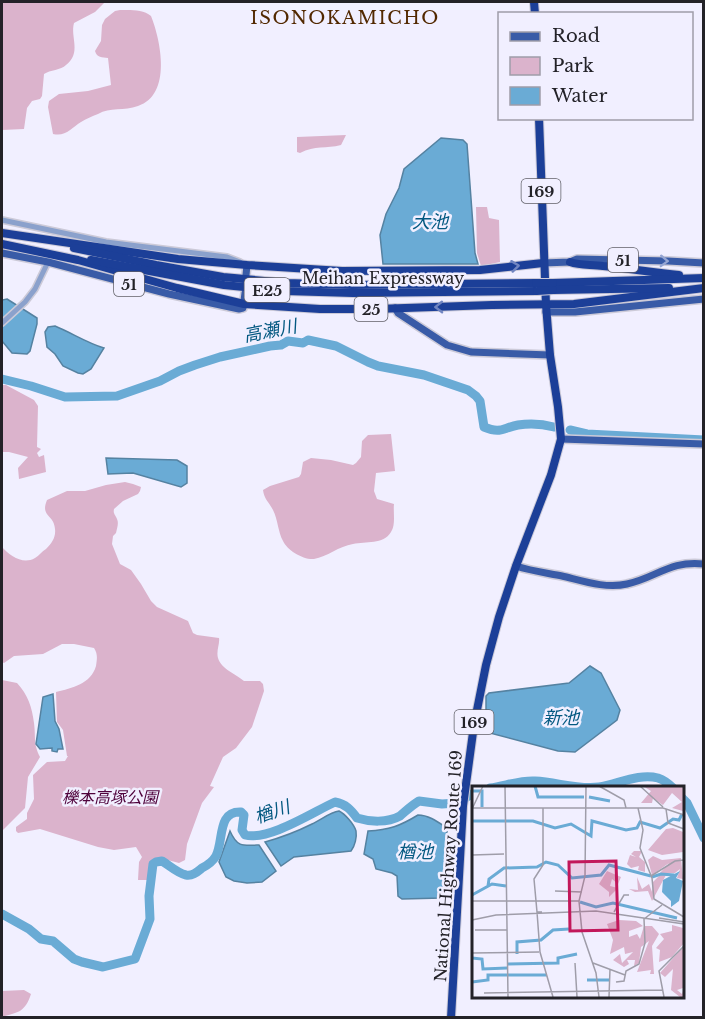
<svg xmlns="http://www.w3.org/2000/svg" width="705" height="1019" viewBox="0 0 705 1019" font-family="'Libre Baskerville','Noto Sans JP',serif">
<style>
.green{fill:#dbb3cc}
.water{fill:#6aabd5;stroke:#5582a1;stroke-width:1.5}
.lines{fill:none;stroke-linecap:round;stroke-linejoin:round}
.river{stroke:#6aabd5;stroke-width:9}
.minor-casing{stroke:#cccad8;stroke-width:8}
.major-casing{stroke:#cccad8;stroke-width:10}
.highway-casing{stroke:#cccad8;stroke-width:10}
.minor{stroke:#8ba1cc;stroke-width:5}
.major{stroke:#395ba7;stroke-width:7}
.highway{stroke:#1c3f98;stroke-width:8}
.highway-bridge-casing{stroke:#cccad8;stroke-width:10;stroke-linecap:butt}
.highway-bridge{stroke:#1c3f98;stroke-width:8}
.oneway{stroke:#95a5d3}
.oneway2{stroke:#7185c1}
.labels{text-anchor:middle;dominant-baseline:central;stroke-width:5;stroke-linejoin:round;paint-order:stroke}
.shield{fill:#f1efff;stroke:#616068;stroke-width:1.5}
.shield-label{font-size:15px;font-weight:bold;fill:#232228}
.street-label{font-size:16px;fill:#232228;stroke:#f1efff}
.park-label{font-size:16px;font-style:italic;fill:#4f033c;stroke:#f1efff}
.neighbourhood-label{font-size:18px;letter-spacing:1.5px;fill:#522800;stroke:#f1efff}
.water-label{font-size:18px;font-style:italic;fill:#035881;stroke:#f1efff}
.inset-river{fill:none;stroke:#6aabd5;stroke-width:3}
.inset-road{fill:none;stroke:#9f9da9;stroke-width:1.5}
.view{fill:#c2185b;fill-opacity:0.15;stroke:#c2185b;stroke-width:3}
.inset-edge{fill:none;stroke:#232228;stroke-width:3}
</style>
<rect width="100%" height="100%" fill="#f1efff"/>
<g class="green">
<path d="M 2,2 L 105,2 L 95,12 L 74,23 C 70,37 82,53 66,65 C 61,70 50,70 44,74 L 42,96 L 40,99 L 32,101 L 27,108 L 24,129 L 2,130 Z"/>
<path d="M 120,10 C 130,10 143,9 151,16 C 161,41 172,95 138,106 C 124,111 110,107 98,114 C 92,116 86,119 81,122 C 71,128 66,137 53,134 L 48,107 L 49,101 L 59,94 L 88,91 L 111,85 L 108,58 C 102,57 97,58 95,51 L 101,41 L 102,25 L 105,19 L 115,11 Z"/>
<path d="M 346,135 L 341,145 C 326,149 315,145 300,153 L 297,152 L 297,137 Z"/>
<path d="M 476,207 L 487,207 L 489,218 L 499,220 L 500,262 L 481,266 L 477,253 Z"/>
<path d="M 2,385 L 6,385 L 34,400 L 38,406 L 37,447 L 41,449 L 37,453 L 39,457 L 44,455 L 46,472 L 19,479 L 18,468 L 28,457 L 9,452 L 2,452 Z"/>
<path d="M 391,434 L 395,471 L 376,473 L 374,491 L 377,499 L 394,504 C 393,513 396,524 391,532 C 383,545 366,541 353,544 C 339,546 327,557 314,559 C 303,560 287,550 283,541 C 278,532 278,520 273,510 C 269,502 264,499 263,490 L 270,486 L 299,477 L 301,474 L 303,462 L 311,458 L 331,460 L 353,465 L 356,463 L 361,457 L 362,441 L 368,435 Z"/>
<path d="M 125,482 L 133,484 L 141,487 L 140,491 L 138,494 L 123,501 L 114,509 C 113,514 115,514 117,519 C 119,523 117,528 116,533 L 113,536 L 112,544 L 120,564 L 131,570 L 141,584 L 151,601 L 157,607 L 188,621 L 193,633 L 197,635 L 219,638 C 220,644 216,651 218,658 C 221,669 236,674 244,681 L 260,681 L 263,684 L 264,691 L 252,727 L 236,748 L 223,757 L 210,786 L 214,787 L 202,803 L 187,844 L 185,860 L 179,863 L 160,858 L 149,864 L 148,880 L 138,880 L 139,862 L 142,857 L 136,847 L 114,850 L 98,847 L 40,829 L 18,833 L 16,831 L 16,827 L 27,819 L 27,813 L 34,799 L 33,775 L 47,762 L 65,761 L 68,756 L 67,756 L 63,730 L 57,722 L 56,692 C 72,688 91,684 96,666 C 97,659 98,654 94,648 L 74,644 L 62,644 L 43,654 L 14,656 L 4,663 L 2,662 L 2,547 C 10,556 23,565 35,558 C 39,556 42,551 46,549 C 52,543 56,537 55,529 C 54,514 40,517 47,500 L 67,491 L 85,491 L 106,485 Z"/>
<path d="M 2,680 L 17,683 C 28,695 32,707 34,723 C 36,739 33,743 40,757 L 28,777 L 25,808 L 2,831 Z"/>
<path d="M 24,990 L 31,994 C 25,1012 19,1012 2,1017 L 2,991 Z"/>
</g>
<g class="water">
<path d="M 441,138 L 463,140 L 467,144 L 475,253 L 478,264 L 383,264 L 380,235 L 386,214 L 399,188 L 404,169 Z"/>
<path d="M 7,299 L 37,318 L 37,324 L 30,351 L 27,354 L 12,353 L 2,341 L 2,300 Z"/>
<path d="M 55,326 C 72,333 87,343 104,348 L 91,369 L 83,374 L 78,373 L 63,366 L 55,354 L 47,347 L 45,332 L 48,327 Z"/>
<path d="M 106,458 L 177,460 L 187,466 L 187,483 L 181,487 L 133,473 L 108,474 Z"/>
<path d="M 590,666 L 601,673 L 620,710 L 617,720 L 575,752 L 558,751 L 486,732 L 486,696 L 489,693 L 569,683 Z"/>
<path d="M 53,694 L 55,721 L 59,729 L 63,749 L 58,749 L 57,752 L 52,751 L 52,748 L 40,749 L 36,744 L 43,697 Z"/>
<path d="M 339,811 C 345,814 354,824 356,831 C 357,837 355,846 351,851 L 294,857 L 281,866 L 265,842 C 283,837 296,832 312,824 C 321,820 330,812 339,811 Z"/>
<path d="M 418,815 C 429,815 438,822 447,828 L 446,895 L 442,898 L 402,899 L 398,896 L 397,876 L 392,873 L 376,869 L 373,859 L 364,854 L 368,831 C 389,830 400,826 418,815 Z"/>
<path d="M 230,831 C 237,847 242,846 259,845 L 276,871 L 262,882 L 247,883 L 234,881 L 226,877 L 219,862 Z"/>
</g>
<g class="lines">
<g class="river">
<path d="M 2,379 L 31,386 L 65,397 L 117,396 L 160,381 L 179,371 L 195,365 L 220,357 L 270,346 L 281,345 L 288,341 L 303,343 L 308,340 L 336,346 L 368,362 L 378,366 L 424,375 L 468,390 L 476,396 L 480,401 L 484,427 C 501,434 502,428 518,425 C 530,423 543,424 554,427"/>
<path d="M 570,430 L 587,434 L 704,440"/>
<path d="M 490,788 C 505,786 520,780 535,781 C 557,782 577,790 599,787 C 618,784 639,773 658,778 C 664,780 669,784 673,788"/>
<path d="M 682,798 L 687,803 L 704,838"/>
<path d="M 2,914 L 29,929 L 41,939 L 53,941 L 74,959 L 82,962 L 103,967 L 135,959 L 150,919 L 149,896 L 153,864 L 156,862 L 162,861 C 169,865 177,873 186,875 C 193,876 197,872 202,868 C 208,865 213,861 216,856 C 224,840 217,811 241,812 L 244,815 L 242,830 L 245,835 C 269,841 313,812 335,802 C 346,804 351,810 357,818 C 370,822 387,823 400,816 C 406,811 412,805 419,801 L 442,804 L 456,803 L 474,793"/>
</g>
<g class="minor-casing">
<g id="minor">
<path d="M 2,220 L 106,242 L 227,257 L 240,262"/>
<path d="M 2,323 L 25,302 L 35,289 L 48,262"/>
</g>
</g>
<g class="major-casing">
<g id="major">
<path d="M 2,253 L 48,262 L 169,294 L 239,309 L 243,308 L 245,293"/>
<path d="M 543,263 L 570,262 L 577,259 L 668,261 L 704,263"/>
<path d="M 246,275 L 247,265"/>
<path d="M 395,308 L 398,313 L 447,345 L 471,352 L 550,355"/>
<path d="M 546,312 L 575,312 L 704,299"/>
<path d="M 561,439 L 704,444"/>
<path d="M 516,566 C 531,571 547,573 562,576 C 583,581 606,589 627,584 C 656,578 670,560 704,564"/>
</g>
</g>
<g class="highway-casing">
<g id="highway">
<path d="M 534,2 L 535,14"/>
<path d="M 2,233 L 178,259 L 247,265 L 342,271 L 480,270 L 543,263"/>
<path d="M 2,244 L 78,260 L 177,288 L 244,304 L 320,309 L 376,309 L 492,305 L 574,304 L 704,288"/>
<path d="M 74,248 L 156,265 L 223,277 L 286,283 L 352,285 L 536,283"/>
<path d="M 91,260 L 224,285 L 285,291 L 353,293 L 537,291"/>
<path d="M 570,262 C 581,266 592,264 603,266 C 629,268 653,273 679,275"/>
<path d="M 553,283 L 704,278"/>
<path d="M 553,290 L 669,288"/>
<path d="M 451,1018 L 463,806 L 474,725 L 486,665 L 499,617 L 516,566 L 551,475 L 561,439 L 558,407 L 550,355 L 546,305 L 539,118"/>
</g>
</g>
<use href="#minor" class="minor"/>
<use href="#major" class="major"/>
<use href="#highway" class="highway"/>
<g class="highway-bridge-casing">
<g id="highway-bridge">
<path d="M 536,283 L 553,283"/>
<path d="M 537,291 L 553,290"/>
</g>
</g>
<use href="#highway-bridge" class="highway-bridge"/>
</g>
<defs><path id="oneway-chevron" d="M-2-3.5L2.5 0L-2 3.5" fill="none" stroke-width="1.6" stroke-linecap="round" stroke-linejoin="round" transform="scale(1.5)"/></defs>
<use class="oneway" href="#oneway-chevron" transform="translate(664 261) rotate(2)"/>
<g class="oneway2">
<use href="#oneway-chevron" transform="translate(515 266) rotate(-7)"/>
<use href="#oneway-chevron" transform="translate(439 307) rotate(179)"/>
</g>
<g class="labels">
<g class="shield">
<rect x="521.5" y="179" width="39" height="24" rx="4.5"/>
<rect x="608" y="248" width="30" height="24" rx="4.5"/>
<rect x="114" y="272" width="30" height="24" rx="4.5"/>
<rect x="244.5" y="278" width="45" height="24" rx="4.5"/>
<rect x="354.5" y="297" width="33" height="24" rx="4.5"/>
<rect x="454.5" y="710" width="39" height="24" rx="4.5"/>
</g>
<g class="shield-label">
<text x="541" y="191">169</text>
<text x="623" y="260">51</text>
<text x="129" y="284">51</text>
<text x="267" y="290">E25</text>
<text x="371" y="309">25</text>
<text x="474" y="722">169</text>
</g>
<g class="street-label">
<text x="383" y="278">Meihan Expressway</text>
<text transform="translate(448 866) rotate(-86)">National Highway Route 169</text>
</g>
<g class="park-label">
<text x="110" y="797">櫟本高塚公園</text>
</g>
<g class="neighbourhood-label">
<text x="345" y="18">ISONOKAMICHO</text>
</g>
<g class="water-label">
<text x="430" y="222">大池</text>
<text transform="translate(270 331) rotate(-11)">高瀬川</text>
<text x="561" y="718">新池</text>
<text transform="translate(272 812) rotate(-19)">楢川</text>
<text x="415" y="852">楢池</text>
</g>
</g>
<g transform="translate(472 786)">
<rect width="212" height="212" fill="#f1efff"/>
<path d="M 171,0 L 211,0 L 211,25 L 200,22 L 210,16 L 200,7 L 191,19 L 181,12 L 180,17 L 169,17 L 179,5 ZM 201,42 L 211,46 L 211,66 L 190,69 L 176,64 L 194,43 ZM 162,65 L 170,65 L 167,71 L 173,76 L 173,86 L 166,84 L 167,80 L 159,82 L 155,78 L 158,69 L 164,71 L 159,68 ZM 181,70 L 190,74 L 209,72 L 211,93 L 205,92 L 208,83 L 203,87 L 188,87 L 197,77 L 180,89 L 176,74 ZM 135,85 L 149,91 L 146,98 L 140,93 L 138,100 L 146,102 L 137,111 L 137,106 L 127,98 ZM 189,88 L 194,89 L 180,115 L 176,105 L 163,106 L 157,103 L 166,104 L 165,91 L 170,103 L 177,98 L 180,106 L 181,96 ZM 147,134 L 164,135 L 171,140 L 157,145 L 157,151 L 165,148 L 168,153 L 172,140 L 180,140 L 187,148 L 180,160 L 182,188 L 178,188 L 179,184 L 165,186 L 177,155 L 169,161 L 167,177 L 162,180 L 163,174 L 155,174 L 157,178 L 152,181 L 141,174 L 148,168 L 150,177 L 161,166 L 153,168 L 152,161 L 138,168 L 141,154 L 135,138 ZM 200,139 L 211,142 L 212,157 L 200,171 L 187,176 L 188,164 L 184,162 L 192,153 L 188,148 L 200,145 ZM 211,161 L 211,202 L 205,204 L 210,208 L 211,205 L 211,211 L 208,211 L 199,204 L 201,183 L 193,191 L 188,187 Z" fill="#dbb3cc"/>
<path d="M 208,85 L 204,92 L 211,95 L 207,115 L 199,121 L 199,115 L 190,106 L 191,94 Z" fill="#6aabd5"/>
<path class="inset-river" d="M 63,0 L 66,11 L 112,11M 0,5 L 10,5 L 10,21M 117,11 L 138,15M 0,35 L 61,35 L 83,42 L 99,38 L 119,50 L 120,35 L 154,44 L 165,42 L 168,36 L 188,42 L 201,33 L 207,34 L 210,28M 180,91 L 189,88 L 201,89 L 201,94M 16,100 L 17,93 L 32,82 L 65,81 L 74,76 L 86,79 L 100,92 L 129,89 L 137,79 L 179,90M 0,109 L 20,98 L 34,100M 108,116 L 124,121 L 141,117 L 205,132M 45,168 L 45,156 L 69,154 L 81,144 L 97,143M 0,172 L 10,173 L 11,183 L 35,182M 35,178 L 86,177 L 86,172 L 105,168M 115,194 L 137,194M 0,196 L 16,194 L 16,189 L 75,189"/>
<path class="inset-road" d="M 33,0 L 36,211M 114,0 L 113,90 L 107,115 L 110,146 L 124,187 L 127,211M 127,0 L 152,14 L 154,22M 168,0 L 191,21M 1,22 L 71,22M 166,22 L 171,44 L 168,62 L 180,92 L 182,113 L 212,131M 0,23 L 11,0M 194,23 L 196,37 L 212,43M 0,69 L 32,68M 179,90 L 203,75 L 212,74M 83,105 L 110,106M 0,115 L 107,115M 65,126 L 68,166 L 81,211M 70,126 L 65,126 L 62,93 L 71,79 L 71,22 L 191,22 L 212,29M 142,126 L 152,109 L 157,109M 187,132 L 212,136M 0,134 L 24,129 L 124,125 L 212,138M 3,144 L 35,144M 0,167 L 67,166M 103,177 L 105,211M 121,177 L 153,189M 144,196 L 152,195 L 154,185 L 167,178 L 173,157 L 172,133 L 190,119M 12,207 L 190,204M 137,211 L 138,183M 192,211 L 187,185 L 212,160"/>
<path class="view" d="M 144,75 L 146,144 L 98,145 L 97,76 Z"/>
<rect width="212" height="212" class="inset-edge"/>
</g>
<rect width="705" height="1019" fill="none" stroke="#232228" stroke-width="6"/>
<rect x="498" y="12" width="195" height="108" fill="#f1efff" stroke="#9f9da9" stroke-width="1.5"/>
<rect x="510" y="32" width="30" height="9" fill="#395ba7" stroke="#9f9da9" stroke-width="1.5"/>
<text x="552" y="42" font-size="18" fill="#232228">Road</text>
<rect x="510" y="57" width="30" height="18" fill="#dbb3cc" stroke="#9f9da9" stroke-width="1.5"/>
<text x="552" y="72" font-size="18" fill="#232228">Park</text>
<rect x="510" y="87" width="30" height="18" fill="#6aabd5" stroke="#9f9da9" stroke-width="1.5"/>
<text x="552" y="102" font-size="18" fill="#232228">Water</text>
</svg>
